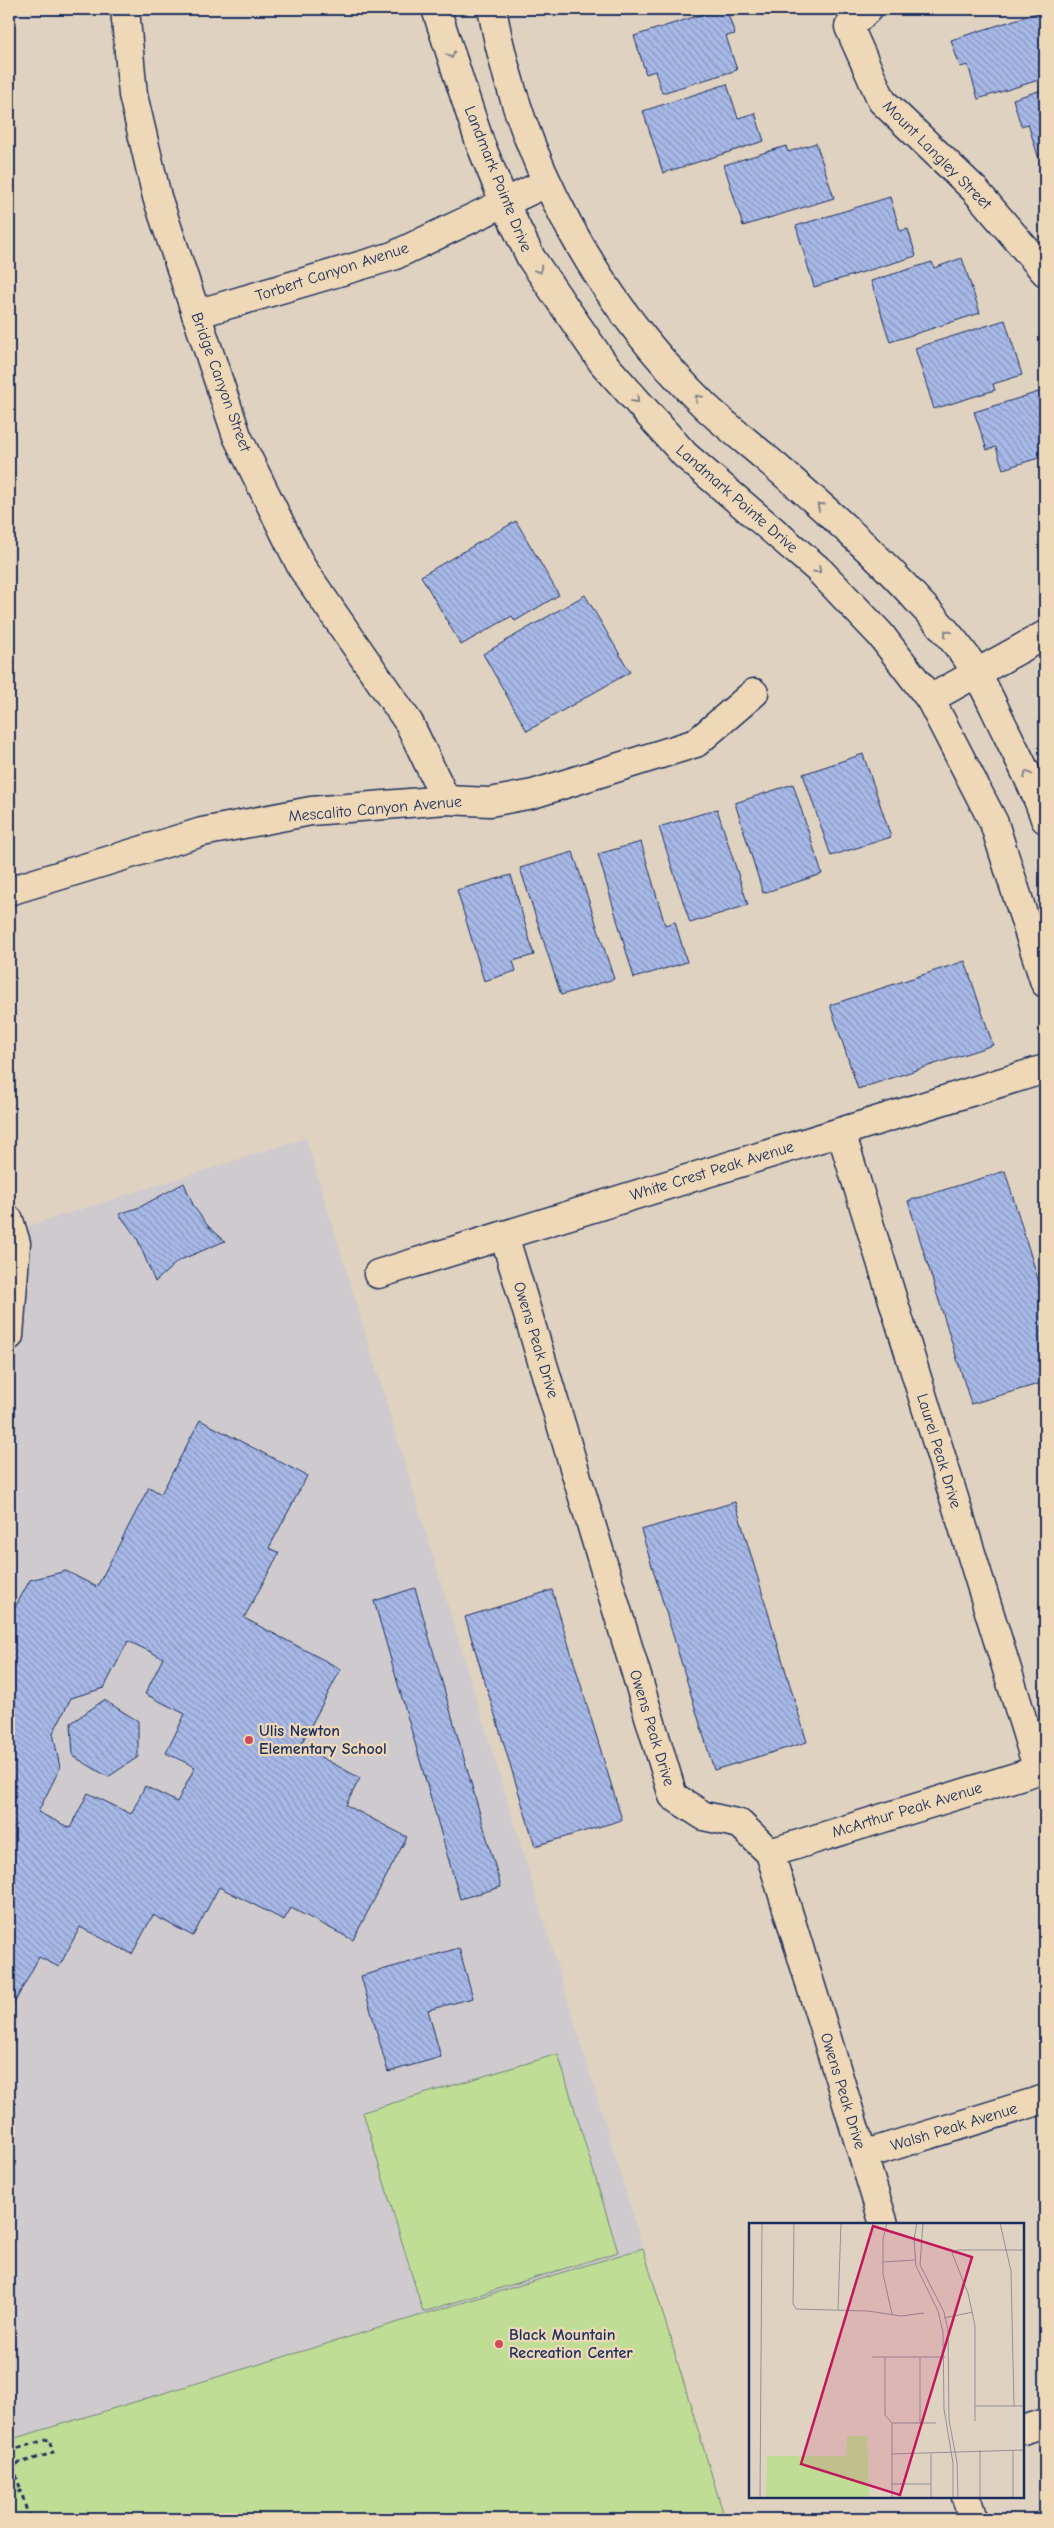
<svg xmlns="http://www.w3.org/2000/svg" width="1054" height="2528" viewBox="0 0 1054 2528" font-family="'Comic Neue',sans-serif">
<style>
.built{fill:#cfcacd}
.green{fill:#c0dd95;stroke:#6e867a}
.building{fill:url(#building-back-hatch);stroke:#1b2f5e;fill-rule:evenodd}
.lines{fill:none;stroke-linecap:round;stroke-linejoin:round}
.minor-casing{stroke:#1b2f5e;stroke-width:31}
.path{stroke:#1b2f5e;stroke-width:3;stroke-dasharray:5 4;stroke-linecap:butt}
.minor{stroke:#eed8b7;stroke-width:28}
.oneway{stroke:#84848a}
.poi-dot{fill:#d1495b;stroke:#eed8b7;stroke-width:2}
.labels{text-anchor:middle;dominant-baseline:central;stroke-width:4.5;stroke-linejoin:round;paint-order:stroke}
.street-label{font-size:16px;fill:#1b2f5e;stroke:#eed8b7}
.poi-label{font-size:16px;font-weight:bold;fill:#1b2f5e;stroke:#eed8b7;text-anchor:start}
.inset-road{fill:none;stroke:#919199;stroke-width:1}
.view{fill:#c2185b;fill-opacity:0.15;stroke:#c2185b;stroke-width:2.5}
.inset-edge{fill:none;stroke:#1b2f5e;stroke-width:2.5}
</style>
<defs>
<pattern id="building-back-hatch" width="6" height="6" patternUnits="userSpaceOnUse" patternTransform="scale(1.25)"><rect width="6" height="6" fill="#a8b9e8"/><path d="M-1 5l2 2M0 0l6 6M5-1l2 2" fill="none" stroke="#8897bf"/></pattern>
</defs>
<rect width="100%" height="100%" fill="#e0d2c1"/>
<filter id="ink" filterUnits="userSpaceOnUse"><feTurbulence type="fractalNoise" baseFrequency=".02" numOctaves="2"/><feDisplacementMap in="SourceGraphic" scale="10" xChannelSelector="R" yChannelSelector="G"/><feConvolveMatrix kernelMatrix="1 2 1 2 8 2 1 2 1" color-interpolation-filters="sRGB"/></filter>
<g filter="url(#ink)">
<path class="built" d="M 306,1138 L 643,2248 L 9,2440 L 9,1232 Z"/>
<g class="green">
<path d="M 558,2054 L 618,2252 L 423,2312 L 363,2112 Z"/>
<path d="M 643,2248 L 725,2519 L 9,2519 L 9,2440 Z"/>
</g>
<g class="building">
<path d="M 719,9 L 726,9 L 735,34 L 726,36 L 737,70 L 662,93 L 655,71 L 646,74 L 634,36 Z"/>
<path d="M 1043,11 L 1045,78 L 978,99 L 968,65 L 960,67 L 951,40 Z"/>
<path d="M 727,84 L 738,118 L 755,113 L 764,141 L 663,173 L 643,111 Z"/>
<path d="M 1045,89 L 1045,157 L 1039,159 L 1028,124 L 1021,126 L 1013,99 Z"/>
<path d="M 816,143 L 834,198 L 743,226 L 724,165 L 786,146 L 788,152 Z"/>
<path d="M 890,197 L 900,231 L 908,229 L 916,256 L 814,287 L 796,226 Z"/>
<path d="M 962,258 L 980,313 L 890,342 L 871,281 L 932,262 L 934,268 Z"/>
<path d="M 1005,320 L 1022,375 L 993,384 L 995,390 L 934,409 L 915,348 Z"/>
<path d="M 1045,390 L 1045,456 L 1003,469 L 996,447 L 987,450 L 974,412 Z"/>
<path d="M 516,521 L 559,595 L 515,621 L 512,616 L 461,645 L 421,576 Z"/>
<path d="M 585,595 L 630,672 L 527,731 L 483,654 Z"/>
<path d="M 863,754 L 891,837 L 831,856 L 803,774 Z"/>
<path d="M 793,784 L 822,874 L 763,893 L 735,803 Z"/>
<path d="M 717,809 L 748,905 L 690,923 L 659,827 Z"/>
<path d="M 641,842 L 665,925 L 675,922 L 687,962 L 634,978 L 598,854 Z"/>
<path d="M 573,852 L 614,979 L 561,995 L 520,868 Z"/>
<path d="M 511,875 L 534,955 L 513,961 L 516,971 L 484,981 L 457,890 Z"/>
<path d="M 965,961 L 993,1045 L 858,1089 L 830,1005 Z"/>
<path d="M 1005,1171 L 1045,1302 L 1045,1382 L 971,1404 L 908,1201 Z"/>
<path d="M 184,1183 L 194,1207 L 208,1226 L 225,1241 L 178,1261 L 155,1282 L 137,1238 L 119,1214 L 140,1207 Z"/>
<path d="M 200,1420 L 307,1476 L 269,1548 L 279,1553 L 244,1618 L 341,1669 L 300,1746 L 360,1778 L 346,1805 L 407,1837 L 353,1940 L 291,1908 L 284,1920 L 219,1887 L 193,1936 L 153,1915 L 132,1954 L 80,1927 L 59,1967 L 39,1957 L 10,2011 L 9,1609 L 13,1611 L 30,1580 L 66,1571 L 97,1587 L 149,1487 L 161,1494 ZM 128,1641 L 163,1658 L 145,1694 L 185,1714 L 166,1753 L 195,1767 L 177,1802 L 145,1786 L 131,1814 L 88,1793 L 70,1828 L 38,1812 L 60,1768 L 53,1733 L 71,1698 L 104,1688 Z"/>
<path d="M 735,1502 L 807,1742 L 714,1770 L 641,1530 Z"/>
<path d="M 415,1588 L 501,1887 L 460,1899 L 374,1601 Z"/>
<path d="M 552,1590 L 622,1820 L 535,1846 L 465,1617 Z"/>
<path d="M 104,1700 L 138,1721 L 138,1757 L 108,1777 L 73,1756 L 71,1723 Z"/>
<path d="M 459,1948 L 473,1998 L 428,2010 L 441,2057 L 388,2072 L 361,1976 Z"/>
</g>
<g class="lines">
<g class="minor-casing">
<g id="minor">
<path d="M 125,9 L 133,95 L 157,197 L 237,436 L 302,568 L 409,723 L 446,800"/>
<path d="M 436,9 L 480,143 L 505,204 L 531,258 L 603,363 L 685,455 L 819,570 L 880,634 L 930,699 L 994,823 L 1045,983"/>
<path d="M 492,9 C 519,158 596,300 705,406 C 724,424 746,441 766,458 C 819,504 873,550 920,603 C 940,624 962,648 977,673 C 988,694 998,716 1008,736 C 1021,763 1036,790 1045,819"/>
<path d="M 868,9 L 849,27 L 882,101 L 975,190 L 1045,272"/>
<path d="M 196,314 L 393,256 L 546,183"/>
<path d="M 930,699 L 1045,635"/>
<path d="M 9,891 L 202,832 L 311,811 L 446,800 L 490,802 L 533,794 L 696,743 L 754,693"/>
<path d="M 841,1132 L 1038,1770"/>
<path d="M 9,1220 L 16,1243 L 9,1336"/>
<path d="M 504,1235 L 673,1796 L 704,1816 L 740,1824 L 770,1853 L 884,2224"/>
<path d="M 378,1274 L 1045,1069"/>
<path d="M 770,1853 L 1045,1768"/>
<path d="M 863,2155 L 1045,2099"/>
<path d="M 1023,2430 L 1045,2423"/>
<path d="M 966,2497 L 973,2519"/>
</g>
</g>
<g class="path">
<path d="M 9,2451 L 49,2439 L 53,2453 L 13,2465 L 21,2491"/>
<path d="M 9,2495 L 21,2491 L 29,2519"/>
</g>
<use href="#minor" class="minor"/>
</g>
<defs><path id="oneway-chevron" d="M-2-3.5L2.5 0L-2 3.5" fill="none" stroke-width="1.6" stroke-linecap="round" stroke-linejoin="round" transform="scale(1.25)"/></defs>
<g class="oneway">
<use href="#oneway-chevron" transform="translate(451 55) rotate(72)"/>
<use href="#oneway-chevron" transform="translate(539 270) rotate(56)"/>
<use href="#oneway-chevron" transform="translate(698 398) rotate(-133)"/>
<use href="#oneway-chevron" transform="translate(636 400) rotate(48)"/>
<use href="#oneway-chevron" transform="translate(820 506) rotate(-139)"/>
<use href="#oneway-chevron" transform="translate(818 570) rotate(43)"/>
<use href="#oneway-chevron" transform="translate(947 633) rotate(-127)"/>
<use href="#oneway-chevron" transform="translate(1027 774) rotate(-116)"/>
</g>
</g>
<g class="poi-dot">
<circle cx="249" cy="1740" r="5"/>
<circle cx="499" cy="2344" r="5"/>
</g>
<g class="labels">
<g class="street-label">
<text transform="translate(937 155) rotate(45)">Mount Langley Street</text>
<text transform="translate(498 179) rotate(68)">Landmark Pointe Drive</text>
<text transform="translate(332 272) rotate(-18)">Torbert Canyon Avenue</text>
<text transform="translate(221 382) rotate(70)">Bridge Canyon Street</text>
<text transform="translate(737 499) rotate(41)">Landmark Pointe Drive</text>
<text transform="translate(375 809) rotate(-5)">Mescalito Canyon Avenue</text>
<text transform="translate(712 1171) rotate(-17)">White Crest Peak Avenue</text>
<text transform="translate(536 1340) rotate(73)">Owens Peak Drive</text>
<text transform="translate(939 1451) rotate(73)">Laurel Peak Drive</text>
<text transform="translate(652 1728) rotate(73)">Owens Peak Drive</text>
<text transform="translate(907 1810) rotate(-17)">McArthur Peak Avenue</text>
<text transform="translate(843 2091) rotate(73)">Owens Peak Drive</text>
<text transform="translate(954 2127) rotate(-17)">Walsh Peak Avenue</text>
</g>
<g class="poi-label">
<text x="259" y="1731">Ulis Newton<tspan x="259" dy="18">Elementary School</tspan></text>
<text x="509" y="2335">Black Mountain<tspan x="509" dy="18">Recreation Center</tspan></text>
</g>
</g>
<g transform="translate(749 2223)">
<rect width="275" height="275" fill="#e0d2c1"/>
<path d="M 98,213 L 118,213 L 120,275 L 17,275 L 18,233 L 97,233 Z" fill="#c0dd95"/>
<path class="inset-road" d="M 45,0 L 44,81 L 47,86 L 119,88 L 152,93 L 175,90M 138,0 L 134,16 L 134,51 L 143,91M 168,0 L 165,16 L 167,43 L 189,88 L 194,109 L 195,186 L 204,240 L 204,275M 174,0 L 171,42 L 195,89 L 199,107 L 200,197 L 208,239 L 209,275M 251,0 L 262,48 L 265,183M 134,39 L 167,37M 89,87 L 92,0M 195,95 L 224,89M 123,134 L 197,134M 136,134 L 136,192 L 143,200 L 143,275M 171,134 L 171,200M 226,183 L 275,183M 226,198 L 226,103 L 219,70 L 203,30 L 209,27 L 275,27M 143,200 L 187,200M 264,227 L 264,275M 143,231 L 275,227M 182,231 L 182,275M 143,261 L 182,261M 11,275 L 13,0M 231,275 L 231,227"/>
<path class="view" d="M 124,3 L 223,34 L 151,272 L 52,241 Z"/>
<rect width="275" height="275" class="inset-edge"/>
</g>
<rect width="1054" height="2528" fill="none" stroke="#eed8b7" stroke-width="30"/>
<rect x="15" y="15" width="1024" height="2498" fill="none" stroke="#1b2f5e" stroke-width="2" filter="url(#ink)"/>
</svg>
